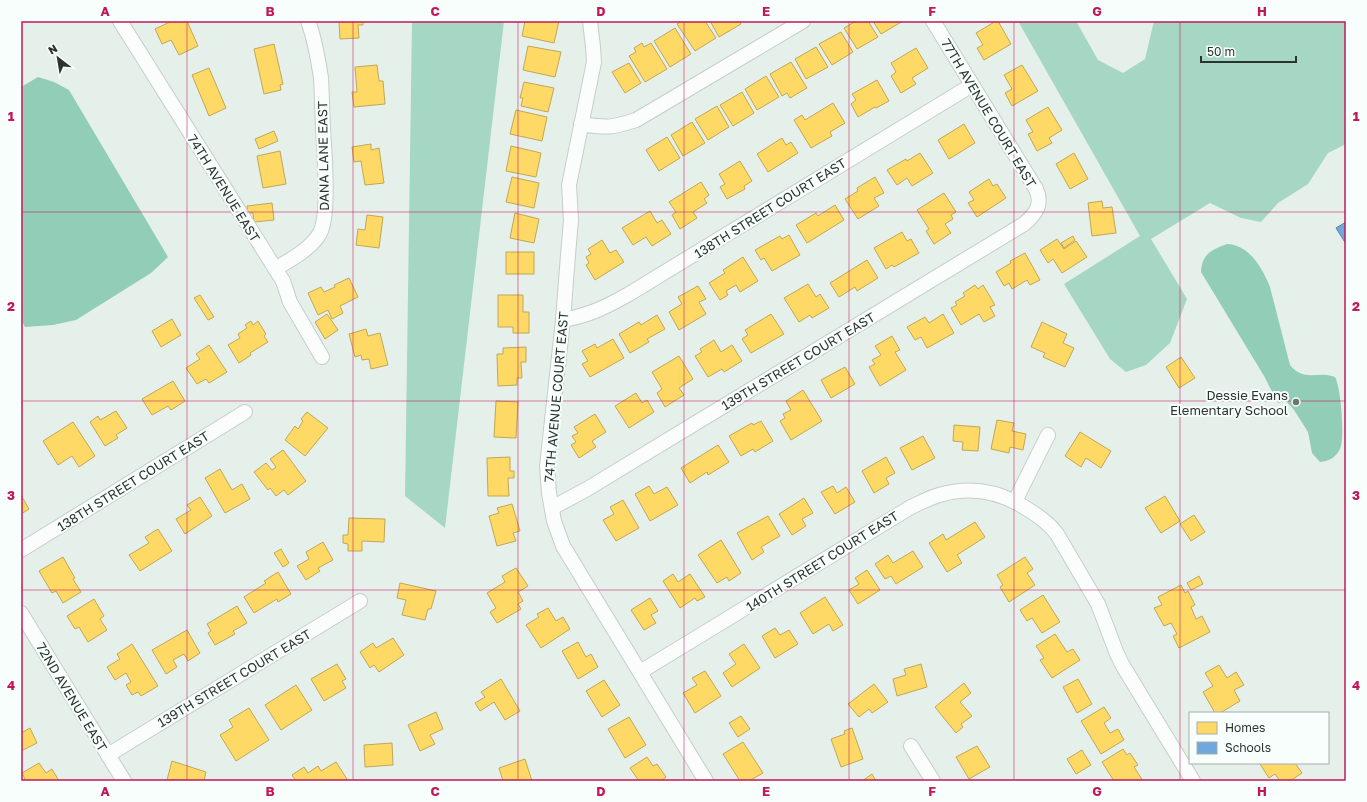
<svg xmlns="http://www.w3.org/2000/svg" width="1367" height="802" viewBox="0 0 1367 802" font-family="'Golos Text',sans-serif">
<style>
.forest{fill:#a6d6c4}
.water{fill:#92cdb8}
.homes{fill:#ffd966;stroke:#c0a756}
.schools{fill:#6fa8dc;stroke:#5b85a8}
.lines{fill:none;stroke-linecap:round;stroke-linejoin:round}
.street-casing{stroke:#c6cdca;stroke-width:16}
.street{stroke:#fbfdfc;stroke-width:14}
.grid{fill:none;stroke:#c2185b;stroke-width:1;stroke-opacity:0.55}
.poi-dot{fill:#6d7571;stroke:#f7fefb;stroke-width:1.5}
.labels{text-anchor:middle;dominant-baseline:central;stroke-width:4;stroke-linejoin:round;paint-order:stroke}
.street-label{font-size:13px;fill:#2c3330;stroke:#f7fefb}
.poi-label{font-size:13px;fill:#2c3330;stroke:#f7fefb;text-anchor:end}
.neatline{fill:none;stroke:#c2185b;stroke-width:1.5}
.grid-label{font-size:13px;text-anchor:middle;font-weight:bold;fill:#c2185b}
</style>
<rect width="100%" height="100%" fill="#e6f0eb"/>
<g class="forest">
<path d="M 412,21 L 504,21 L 445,528 L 405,496 Z"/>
<path d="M 1018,21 L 1076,21 L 1098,60 L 1123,73 L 1145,59 L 1154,21 L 1346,21 L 1346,144 L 1328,153 L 1308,184 L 1278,203 L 1261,222 L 1241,218 L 1210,203 L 1151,239 L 1187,299 L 1170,343 L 1146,365 L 1126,372 L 1110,359 L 1064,284 L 1140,236 Z"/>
</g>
<g class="water">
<path d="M 38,77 L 54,82 L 69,90 L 168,257 L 151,273 L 76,320 L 53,325 L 25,327 L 21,320 L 21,87 Z"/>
<path d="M 1227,244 C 1249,245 1262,267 1270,287 L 1290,365 C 1305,383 1318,370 1335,377 C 1341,387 1345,439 1340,449 C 1336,457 1330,461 1320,462 L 1312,453 L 1308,432 L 1294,410 L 1286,401 L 1278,403 L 1264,376 L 1201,272 C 1202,254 1211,250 1227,244 Z"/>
</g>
<g class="homes">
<path d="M 172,21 L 187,21 L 198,46 L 179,55 L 171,40 L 162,44 L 155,29 Z"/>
<path d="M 339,21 L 363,21 L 363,25 L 358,25 L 359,38 L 340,39 Z"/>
<path d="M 525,21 L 559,21 L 554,43 L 522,36 Z"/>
<path d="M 682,21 L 705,21 L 716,38 L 695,51 L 677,24 Z"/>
<path d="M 710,21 L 739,21 L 741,24 L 719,37 Z"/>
<path d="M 856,21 L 868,21 L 878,37 L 857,49 L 844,28 Z"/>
<path d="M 873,21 L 903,21 L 881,34 Z"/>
<path d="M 996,21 L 998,21 L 1011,44 L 984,60 L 977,48 L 983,45 L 976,33 Z"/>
<path d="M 675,28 L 691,54 L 670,67 L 654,41 Z"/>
<path d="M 841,32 L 853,52 L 832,65 L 819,44 Z"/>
<path d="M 642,43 L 644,47 L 651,43 L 667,69 L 645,82 L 629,56 L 636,52 L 634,48 Z"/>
<path d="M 274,44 L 283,84 L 280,85 L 281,90 L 264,94 L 254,49 Z"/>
<path d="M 528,46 L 561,52 L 555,77 L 523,70 Z"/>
<path d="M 816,47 L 828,67 L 806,79 L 795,59 Z"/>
<path d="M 916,48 L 928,68 L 912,78 L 916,84 L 901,93 L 891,76 L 896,72 L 891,63 Z"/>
<path d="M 791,62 L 807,88 L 790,98 L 787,93 L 782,96 L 770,74 Z"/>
<path d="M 629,63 L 641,83 L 625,93 L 612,72 Z"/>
<path d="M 377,65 L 379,81 L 383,81 L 385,104 L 354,107 L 352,92 L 357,92 L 355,67 Z"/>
<path d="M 1022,65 L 1038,91 L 1012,106 L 1005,93 L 1012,89 L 1004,75 Z"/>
<path d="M 209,68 L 226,108 L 209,116 L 192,75 Z"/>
<path d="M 766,76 L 779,97 L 757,110 L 745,89 Z"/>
<path d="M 877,80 L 889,101 L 876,108 L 875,107 L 858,117 L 851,104 L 856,100 L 852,94 Z"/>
<path d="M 524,82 L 554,88 L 548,112 L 521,106 L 523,98 L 520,98 Z"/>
<path d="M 742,92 L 754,113 L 733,126 L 720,105 Z"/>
<path d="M 833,103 L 845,123 L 830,132 L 832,136 L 811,148 L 794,120 L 802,115 L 805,120 Z"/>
<path d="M 717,106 L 729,127 L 708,140 L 695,119 Z"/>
<path d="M 1048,107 L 1062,130 L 1049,138 L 1052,143 L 1037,151 L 1028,134 L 1033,132 L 1026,120 Z"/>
<path d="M 516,110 L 547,117 L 542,141 L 510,134 Z"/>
<path d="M 692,122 L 705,143 L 683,156 L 671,135 Z"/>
<path d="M 964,124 L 975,143 L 949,159 L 938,140 Z"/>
<path d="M 274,131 L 278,141 L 259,149 L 255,139 Z"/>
<path d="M 667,137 L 680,158 L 659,171 L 646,150 Z"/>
<path d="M 782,138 L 786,145 L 791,142 L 798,153 L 768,172 L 757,154 Z"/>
<path d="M 371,144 L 371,150 L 379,148 L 384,183 L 365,185 L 361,161 L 354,162 L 352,147 Z"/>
<path d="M 511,146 L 541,153 L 536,177 L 506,171 Z"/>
<path d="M 280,151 L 286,184 L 263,188 L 257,156 Z"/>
<path d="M 920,153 L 933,173 L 912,186 L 907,178 L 897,185 L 887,170 L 906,159 L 907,161 Z"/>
<path d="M 1074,153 L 1088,179 L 1070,189 L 1056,164 Z"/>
<path d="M 740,161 L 752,181 L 744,186 L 745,189 L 727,199 L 720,187 L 725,184 L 719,174 Z"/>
<path d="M 512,177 L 539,183 L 534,208 L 506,202 Z"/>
<path d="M 875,177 L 884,193 L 874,198 L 879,206 L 858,219 L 845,199 L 858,191 L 857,188 Z"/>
<path d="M 989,179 L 993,186 L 997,184 L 1006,198 L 977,217 L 968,203 L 974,200 L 969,192 Z"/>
<path d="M 701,182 L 709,195 L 704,199 L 707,203 L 693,212 L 697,218 L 680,229 L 672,215 L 676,212 L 669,202 Z"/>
<path d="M 944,193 L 956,212 L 951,215 L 953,219 L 945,224 L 951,233 L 934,244 L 926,231 L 929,229 L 917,210 Z"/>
<path d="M 1102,201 L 1103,208 L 1112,207 L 1116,233 L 1092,236 L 1088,203 Z"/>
<path d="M 272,203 L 274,220 L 254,222 L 253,213 L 248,213 L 247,206 Z"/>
<path d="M 835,205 L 844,220 L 807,243 L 796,225 L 816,213 L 818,216 Z"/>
<path d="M 650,211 L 657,223 L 662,220 L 671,234 L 652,246 L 646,237 L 633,245 L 622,228 Z"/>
<path d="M 515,213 L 539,219 L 534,243 L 510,238 Z"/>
<path d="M 367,215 L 383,217 L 379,248 L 356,245 L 358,229 L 365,230 Z"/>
<path d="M 902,232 L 907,241 L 911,239 L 919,253 L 894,267 L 892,265 L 886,269 L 874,248 Z"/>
<path d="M 789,235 L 800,255 L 772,271 L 764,258 L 761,260 L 755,250 L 780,236 L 782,239 Z"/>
<path d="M 1073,236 L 1075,240 L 1064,248 L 1061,243 Z"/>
<path d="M 1057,239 L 1064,249 L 1076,241 L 1087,257 L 1062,273 L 1053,259 L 1048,263 L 1040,250 Z"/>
<path d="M 602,240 L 610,253 L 616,250 L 624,262 L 595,280 L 586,265 L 589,263 L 586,257 L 591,254 L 588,249 Z"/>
<rect x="506" y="252" width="28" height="22"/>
<path d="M 1025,253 L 1040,280 L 1030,285 L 1027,280 L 1012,289 L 1009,283 L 1004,286 L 996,272 L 1011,263 L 1010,261 Z"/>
<path d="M 743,257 L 758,281 L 740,292 L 736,285 L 726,291 L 728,295 L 720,300 L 709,283 L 725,273 L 723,270 Z"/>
<path d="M 867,260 L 878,278 L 857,291 L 855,287 L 839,297 L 830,283 Z"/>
<path d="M 349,278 L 358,297 L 340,306 L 343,313 L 332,319 L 328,310 L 318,315 L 308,293 L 321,287 L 324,292 L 335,287 L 334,285 Z"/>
<path d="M 808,284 L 816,297 L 820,294 L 829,308 L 812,318 L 810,315 L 799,322 L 784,298 Z"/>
<path d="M 975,285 L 978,289 L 983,285 L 995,305 L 990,307 L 995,316 L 984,322 L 979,314 L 961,325 L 951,308 L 957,305 L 955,302 L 965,296 L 963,293 Z"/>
<path d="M 698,286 L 706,299 L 699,302 L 706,314 L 679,330 L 669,312 L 682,304 L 678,297 Z"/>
<path d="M 200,295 L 214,317 L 208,320 L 194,298 Z"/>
<path d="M 498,295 L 523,295 L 523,312 L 529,312 L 529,333 L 513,333 L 513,327 L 498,327 Z"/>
<path d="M 327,314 L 338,330 L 325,339 L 315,322 Z"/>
<path d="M 771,314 L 784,334 L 751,353 L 742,339 L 748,335 L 745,330 Z"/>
<path d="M 943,314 L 954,333 L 927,348 L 921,337 L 915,340 L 907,327 L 925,317 L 929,323 Z"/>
<path d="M 657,315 L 665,329 L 647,339 L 649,342 L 630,353 L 619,334 L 639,322 L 641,325 Z"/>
<path d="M 172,319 L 181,335 L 161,347 L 152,331 Z"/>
<path d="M 251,321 L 253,325 L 258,321 L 266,334 L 264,336 L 268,342 L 250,353 L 251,355 L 239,363 L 228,345 L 240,338 L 238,334 L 247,328 L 245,325 Z"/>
<path d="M 1042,322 L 1067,334 L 1063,343 L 1074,348 L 1065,367 L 1043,357 L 1045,353 L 1031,347 Z"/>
<path d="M 366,329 L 368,336 L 380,333 L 388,365 L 371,369 L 369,359 L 362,360 L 361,355 L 355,357 L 349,334 Z"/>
<path d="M 892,336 L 900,350 L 895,352 L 906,370 L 880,386 L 869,367 L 875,364 L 872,360 L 881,355 L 875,346 Z"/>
<path d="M 613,339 L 624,358 L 590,377 L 582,364 L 588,361 L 582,351 L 595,344 L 597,348 Z"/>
<path d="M 714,340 L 721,352 L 732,345 L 742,361 L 724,372 L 722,369 L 708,377 L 695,356 L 702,352 L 700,349 Z"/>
<path d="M 209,345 L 227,372 L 209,383 L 206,379 L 197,384 L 186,368 L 200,359 L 196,354 Z"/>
<path d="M 526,347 L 526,362 L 521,362 L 522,378 L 517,378 L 517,385 L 498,386 L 497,354 L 503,354 L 503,348 Z"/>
<path d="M 679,356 L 693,379 L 679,388 L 684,395 L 665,407 L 657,393 L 662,389 L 652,372 Z"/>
<path d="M 1181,357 L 1195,378 L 1179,388 L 1166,367 Z"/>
<path d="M 845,367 L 855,384 L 831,398 L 821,380 Z"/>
<path d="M 173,381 L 185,401 L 171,410 L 168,406 L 152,415 L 142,399 Z"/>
<path d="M 803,390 L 822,421 L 791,440 L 780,421 L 785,418 L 783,414 L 791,410 L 786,401 Z"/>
<path d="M 636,393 L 642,403 L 647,400 L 654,412 L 629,428 L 615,406 Z"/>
<path d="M 496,401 L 518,402 L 516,438 L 494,437 Z"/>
<path d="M 116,411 L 127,428 L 116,435 L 118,438 L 105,446 L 90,422 L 98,416 L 100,420 Z"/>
<path d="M 307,412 L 328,428 L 305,456 L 285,440 L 295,426 L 298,429 L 303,421 L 301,419 Z"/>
<path d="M 595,414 L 606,432 L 592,441 L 596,447 L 579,458 L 571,445 L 576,442 L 572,436 L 578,433 L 574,427 Z"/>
<path d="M 997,420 L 1014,423 L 1012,431 L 1026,434 L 1023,450 L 1010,447 L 1009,453 L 991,449 Z"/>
<path d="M 761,421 L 773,441 L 755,452 L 753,449 L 741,456 L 729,436 L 752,423 L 753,425 Z"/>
<path d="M 73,422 L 95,456 L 79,467 L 72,456 L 58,465 L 43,441 Z"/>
<path d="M 954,425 L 980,427 L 978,451 L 962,450 L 963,442 L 953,441 Z"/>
<path d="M 1080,432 L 1111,451 L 1101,468 L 1086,458 L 1081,467 L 1065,456 Z"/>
<path d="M 923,436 L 935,458 L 912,470 L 900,448 Z"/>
<path d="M 718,445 L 729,462 L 708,475 L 707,472 L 690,483 L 681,468 Z"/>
<path d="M 283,450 L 306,481 L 288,495 L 284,490 L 276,496 L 270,488 L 268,490 L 254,472 L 266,463 L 272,470 L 276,467 L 270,459 Z"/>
<path d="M 510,457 L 510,471 L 514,471 L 514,478 L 508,478 L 509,496 L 488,496 L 487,458 Z"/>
<path d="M 886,457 L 895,473 L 886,478 L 889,484 L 874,493 L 862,471 Z"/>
<path d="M 220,469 L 232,490 L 242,484 L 250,499 L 225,513 L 205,478 Z"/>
<path d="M 649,486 L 654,494 L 667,487 L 678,505 L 650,521 L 635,494 Z"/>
<path d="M 833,486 L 837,493 L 846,487 L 855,502 L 835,514 L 821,492 Z"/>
<path d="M 21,495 L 29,509 L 21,514 Z"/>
<path d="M 1165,496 L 1180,521 L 1161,533 L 1145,508 Z"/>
<path d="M 200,497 L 212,516 L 185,534 L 176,519 L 191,510 L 187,505 Z"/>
<path d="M 804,498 L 813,513 L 802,519 L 806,526 L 792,535 L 779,514 Z"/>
<path d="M 623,500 L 639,528 L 616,541 L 603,520 L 614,514 L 610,507 Z"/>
<path d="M 512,504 L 520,531 L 513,533 L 516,541 L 497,546 L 489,516 L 499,513 L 497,508 Z"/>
<path d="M 1194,515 L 1205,532 L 1191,541 L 1180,524 Z"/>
<path d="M 768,516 L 780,536 L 761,547 L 764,552 L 752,560 L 737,533 Z"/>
<path d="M 349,518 L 385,519 L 384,542 L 362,541 L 362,551 L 348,551 L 348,544 L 343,543 L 343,535 L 348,535 Z"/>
<path d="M 975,522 L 985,537 L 957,555 L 962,563 L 947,572 L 929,543 L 943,534 L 946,540 Z"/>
<path d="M 158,529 L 172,551 L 140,571 L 129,555 L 149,543 L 145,537 Z"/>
<path d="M 721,540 L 741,573 L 729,581 L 727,577 L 717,583 L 698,555 Z"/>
<path d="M 323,542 L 333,560 L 318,568 L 320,571 L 306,580 L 297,566 L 309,559 L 306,552 Z"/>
<path d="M 281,549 L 289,563 L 283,567 L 274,553 Z"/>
<path d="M 913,551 L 923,567 L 896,584 L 891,576 L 885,579 L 875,564 L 888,555 L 893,563 Z"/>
<path d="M 63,557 L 75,578 L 73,579 L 81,592 L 63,603 L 56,591 L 52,593 L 39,571 Z"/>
<path d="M 1025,557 L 1033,569 L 1027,573 L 1035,585 L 1009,602 L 1000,587 L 1003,585 L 997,575 Z"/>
<path d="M 516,568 L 528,586 L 518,592 L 523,601 L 518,604 L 521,609 L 497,623 L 490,612 L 496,608 L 487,593 L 505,582 L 502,576 Z"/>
<path d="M 867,570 L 880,590 L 858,604 L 849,590 L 859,584 L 855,578 Z"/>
<path d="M 278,572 L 291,594 L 278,602 L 277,599 L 254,613 L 244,597 L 266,583 L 264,581 Z"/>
<path d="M 673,574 L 678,582 L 690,574 L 705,597 L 697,601 L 695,598 L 680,608 L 663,581 Z"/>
<path d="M 1199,576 L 1203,584 L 1191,590 L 1187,583 Z"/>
<path d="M 400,583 L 436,591 L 431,609 L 428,609 L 425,620 L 402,615 L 406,600 L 397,598 Z"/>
<path d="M 1181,585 L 1185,593 L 1188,591 L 1195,605 L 1191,607 L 1196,619 L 1202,616 L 1210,632 L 1179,648 L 1173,636 L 1177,634 L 1171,623 L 1164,626 L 1154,608 L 1162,605 L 1158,597 Z"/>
<path d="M 1043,595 L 1060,622 L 1042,633 L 1032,618 L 1027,621 L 1020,610 Z"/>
<path d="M 825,597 L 843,625 L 833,631 L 829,624 L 813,634 L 800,613 Z"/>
<path d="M 650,598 L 658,611 L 651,615 L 656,623 L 644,630 L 631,610 Z"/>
<path d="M 94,599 L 104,616 L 100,619 L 107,630 L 88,642 L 79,627 L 75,629 L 67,616 Z"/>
<path d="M 237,606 L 247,623 L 233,631 L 235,634 L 215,645 L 208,633 L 211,631 L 207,624 Z"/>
<path d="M 548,608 L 556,621 L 563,617 L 570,629 L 541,648 L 526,625 L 539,617 L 537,614 Z"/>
<path d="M 775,628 L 780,635 L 789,630 L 798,644 L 775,658 L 762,636 Z"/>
<path d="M 187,630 L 200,653 L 188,661 L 184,654 L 173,660 L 177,667 L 166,674 L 152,650 Z"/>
<path d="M 1055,634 L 1067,652 L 1073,649 L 1080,660 L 1052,678 L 1040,660 L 1044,658 L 1036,646 Z"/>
<path d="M 393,638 L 404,655 L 379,672 L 374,665 L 370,668 L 360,652 L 373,643 L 376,648 Z"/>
<path d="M 578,642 L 586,657 L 591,654 L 598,667 L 578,679 L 562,651 Z"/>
<path d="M 132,644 L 158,686 L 141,696 L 138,692 L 132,695 L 126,685 L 131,682 L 126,673 L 115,680 L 107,667 L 120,659 L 117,654 Z"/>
<path d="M 744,644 L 760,668 L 732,687 L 723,673 L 736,664 L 729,654 Z"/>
<path d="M 337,664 L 346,679 L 342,681 L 346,688 L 324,701 L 311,679 Z"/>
<path d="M 921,664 L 927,687 L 897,696 L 893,679 L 906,675 L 904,669 Z"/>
<path d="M 1219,665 L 1227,678 L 1236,672 L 1244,685 L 1234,690 L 1240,701 L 1220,713 L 1215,713 L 1203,692 L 1213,686 L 1205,673 Z"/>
<path d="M 705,671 L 721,696 L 695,713 L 683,693 L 697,685 L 692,678 Z"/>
<path d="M 501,679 L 520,711 L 505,720 L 494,702 L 480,711 L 475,703 L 485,697 L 481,692 Z"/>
<path d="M 1078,679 L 1092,704 L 1077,713 L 1063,687 Z"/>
<path d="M 604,680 L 620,705 L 602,717 L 586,691 Z"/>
<path d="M 964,683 L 971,693 L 960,702 L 972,716 L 961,724 L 963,727 L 956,733 L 935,707 Z"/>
<path d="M 874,684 L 888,702 L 872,713 L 869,709 L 859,717 L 848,704 Z"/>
<path d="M 296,685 L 312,710 L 281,730 L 265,705 Z"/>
<path d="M 1104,707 L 1111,718 L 1104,723 L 1110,733 L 1118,729 L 1124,740 L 1101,754 L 1081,721 Z"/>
<path d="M 249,708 L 269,740 L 236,761 L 220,735 L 233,727 L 229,720 Z"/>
<path d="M 436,712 L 443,729 L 430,735 L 435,744 L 420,751 L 408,725 Z"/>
<path d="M 741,716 L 750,729 L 738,737 L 729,723 Z"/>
<path d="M 629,717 L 646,745 L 625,758 L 608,729 Z"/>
<path d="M 30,728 L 37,743 L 21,751 L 21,733 Z"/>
<path d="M 852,728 L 863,759 L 841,767 L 831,739 L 845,734 L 844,731 Z"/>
<path d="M 743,742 L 763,773 L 749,781 L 740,781 L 723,754 Z"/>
<path d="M 392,743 L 393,765 L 365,767 L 364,745 Z"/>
<path d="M 977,746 L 990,767 L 969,779 L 956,757 Z"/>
<path d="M 1123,749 L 1127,755 L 1130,753 L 1138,765 L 1134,767 L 1143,781 L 1114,781 L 1102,762 Z"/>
<path d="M 1082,750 L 1091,765 L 1076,774 L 1067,759 Z"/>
<path d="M 647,757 L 653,766 L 657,764 L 666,777 L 661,781 L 639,781 L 630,768 Z"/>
<path d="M 525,759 L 532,781 L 503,781 L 499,768 Z"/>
<path d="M 172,761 L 206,772 L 204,781 L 167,780 Z"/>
<path d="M 336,762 L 347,779 L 344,781 L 296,781 L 292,775 L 304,767 L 308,773 L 318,766 L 321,771 Z"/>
<path d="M 39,763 L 46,773 L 52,769 L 59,781 L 23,781 L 25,779 L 22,773 Z"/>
<path d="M 1261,763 L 1295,763 L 1302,773 L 1290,781 L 1280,781 L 1275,774 L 1269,778 L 1260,764 Z"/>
<path d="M 872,774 L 876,781 L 862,781 Z"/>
</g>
<path class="schools" d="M 1346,222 L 1346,244 L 1336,228 Z"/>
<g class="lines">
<g class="street-casing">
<g id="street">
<path d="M 120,21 L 283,281 L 290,302 L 322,357"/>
<path d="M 590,21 L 593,47 L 594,62 L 569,185 L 571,220 L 568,255 L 563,320 L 547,466 L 549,493 L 554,521 L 563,546 L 706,781"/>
<path d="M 581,124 C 606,128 612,128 636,120 L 803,21"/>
<path d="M 275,269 C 290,260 311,249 320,233 C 330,214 324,150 323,127 C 322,110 322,94 321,78 C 318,59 315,39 308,21"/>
<path d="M 563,320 C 590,315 606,307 629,294 L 972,85"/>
<path d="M 1015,501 L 1048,435"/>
<path d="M 552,508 L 587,489 L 1024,224 C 1036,214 1043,204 1036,189 L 933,21"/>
<path d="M 21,550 L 245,412"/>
<path d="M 21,613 L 124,781"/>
<path d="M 640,672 L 911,507 C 920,503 929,498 939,495 C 969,486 998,491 1024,507 C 1037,515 1048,522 1057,534 L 1098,604 L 1117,654 L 1123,666 L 1193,781"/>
<path d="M 911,746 L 933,781"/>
<path d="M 108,755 L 360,601"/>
</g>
</g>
<use href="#street" class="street"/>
</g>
<path class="grid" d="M 187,21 L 187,781M 353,21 L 353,781M 518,21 L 518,781M 684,21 L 684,781M 849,21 L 849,781M 1014,21 L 1014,781M 1180,21 L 1180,781M 21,212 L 1346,212M 21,401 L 1346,401M 21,590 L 1346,590"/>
<circle class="poi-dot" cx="1296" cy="402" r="4"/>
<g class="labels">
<g class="street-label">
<text transform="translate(989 113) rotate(59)">77TH AVENUE COURT EAST</text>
<text transform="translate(323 156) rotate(-91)">DANA LANE EAST</text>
<text transform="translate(224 188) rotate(58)">74TH AVENUE EAST</text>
<text transform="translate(770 208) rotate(-32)">138TH STREET COURT EAST</text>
<text transform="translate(798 361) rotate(-31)">139TH STREET COURT EAST</text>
<text transform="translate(556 397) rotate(-85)">74TH AVENUE COURT EAST</text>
<text transform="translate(133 481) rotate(-32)">138TH STREET COURT EAST</text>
<text transform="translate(822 561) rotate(-32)">140TH STREET COURT EAST</text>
<text transform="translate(234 678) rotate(-31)">139TH STREET COURT EAST</text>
<text transform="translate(72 697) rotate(59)">72ND AVENUE EAST</text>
</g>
<g class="poi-label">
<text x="1288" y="395">Dessie Evans<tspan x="1288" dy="15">Elementary School</tspan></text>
</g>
</g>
<rect width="1367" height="802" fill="none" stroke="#f7fefb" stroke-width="44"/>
<rect x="1189" y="712" width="140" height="52" fill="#f7fefb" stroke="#a6adaa"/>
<rect x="1197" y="722" width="20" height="12" fill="#ffd966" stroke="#a6adaa"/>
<text x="1225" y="732" font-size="12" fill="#2c3330">Homes</text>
<rect x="1197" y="742" width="20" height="12" fill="#6fa8dc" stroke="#a6adaa"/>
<text x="1225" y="752" font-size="12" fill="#2c3330">Schools</text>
<g transform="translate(58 58) rotate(329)" stroke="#f7fefb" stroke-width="3" paint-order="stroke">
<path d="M0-3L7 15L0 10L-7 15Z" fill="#2c3330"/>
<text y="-6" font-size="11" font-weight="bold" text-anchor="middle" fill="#2c3330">N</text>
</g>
<path d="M1201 56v6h95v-6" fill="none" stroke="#2c3330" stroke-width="2"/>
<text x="1207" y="56" font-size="12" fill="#2c3330" stroke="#f7fefb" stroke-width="3" paint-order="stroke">50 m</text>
<rect x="22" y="22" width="1323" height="758" class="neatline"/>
<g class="grid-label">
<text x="105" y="16">A</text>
<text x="270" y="16">B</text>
<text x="435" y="16">C</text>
<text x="601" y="16">D</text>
<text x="766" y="16">E</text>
<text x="932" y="16">F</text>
<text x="1097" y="16">G</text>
<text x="1262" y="16">H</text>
<text x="11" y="121">1</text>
<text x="1356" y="121">1</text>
<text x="11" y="311">2</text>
<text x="1356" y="311">2</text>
<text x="11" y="500">3</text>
<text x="1356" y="500">3</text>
<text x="11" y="690">4</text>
<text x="1356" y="690">4</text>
<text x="105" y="796">A</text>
<text x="270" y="796">B</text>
<text x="435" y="796">C</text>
<text x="601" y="796">D</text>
<text x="766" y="796">E</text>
<text x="932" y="796">F</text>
<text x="1097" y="796">G</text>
<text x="1262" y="796">H</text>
</g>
</svg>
